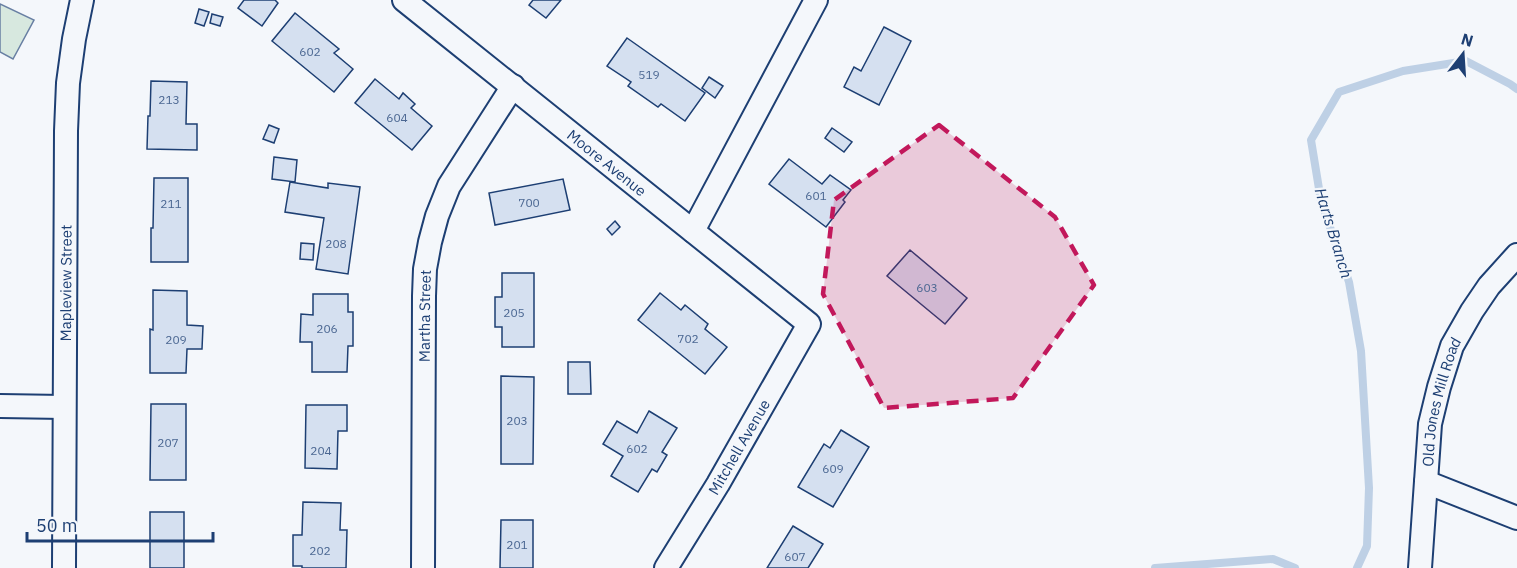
<svg xmlns="http://www.w3.org/2000/svg" width="1517" height="568" viewBox="0 0 1517 568" font-family="'IBM Plex Sans',sans-serif">
<style>
.green{fill:#d7e8df;stroke:#687fa3;stroke-width:1.5}
.lines{fill:none;stroke-linecap:round;stroke-linejoin:round}
.stream{stroke:#bed0e5;stroke-width:8}
.building{fill:#d5e0f0;stroke:#1d3f73;stroke-width:1.5}
.street-casing{stroke:#1d3f73;stroke-width:26}
.street{stroke:#f4f7fb;stroke-width:22}
.marked{fill:#c2185b;fill-opacity:0.2;stroke:#c2185b;stroke-width:4.5;stroke-dasharray:12 8;stroke-linejoin:round}
.labels{text-anchor:middle;dominant-baseline:central;stroke-width:4.5;stroke-linejoin:round;paint-order:stroke}
.number-label{font-size:12px;fill:#4b6792}
.street-label{font-size:15px;fill:#1d3f73;stroke:#f4f7fb}
.water-label{font-size:16px;font-style:italic;fill:#1d3f73;stroke:#f4f7fb}
</style>
<rect width="100%" height="100%" fill="#f4f7fb"/>
<path class="green" d="M 0,4 L 34,20 L 13,59 L 0,52 Z"/>
<g class="lines">
<g class="stream">
<path d="M 1155,568 L 1273,559 L 1295,568"/>
<path d="M 1357,568 L 1367,546 L 1369,488 L 1361,351 L 1349,282 L 1321,201 L 1311,140 L 1339,92 L 1403,71 L 1466,61 L 1510,84 L 1517,89"/>
</g>
</g>
<g class="building">
<path d="M 244,0 L 275,0 L 278,3 L 262,26 L 238,8 Z"/>
<path d="M 533,0 L 561,0 L 546,18 L 529,5 Z"/>
<path d="M 199,9 L 209,12 L 204,26 L 195,23 Z"/>
<path d="M 295,13 L 339,49 L 334,53 L 353,69 L 334,92 L 272,41 Z"/>
<path d="M 212,14 L 223,17 L 220,26 L 210,23 Z"/>
<path d="M 884,27 L 911,41 L 879,105 L 844,87 L 854,67 L 861,71 Z"/>
<path d="M 627,38 L 705,93 L 685,121 L 661,104 L 658,107 L 628,86 L 631,82 L 607,66 Z"/>
<path d="M 709,77 L 723,86 L 715,98 L 702,88 Z"/>
<path d="M 375,79 L 399,99 L 403,93 L 415,104 L 411,108 L 432,126 L 412,150 L 355,103 Z"/>
<path d="M 151,81 L 187,82 L 186,124 L 197,124 L 197,150 L 147,149 L 148,116 L 150,116 Z"/>
<path d="M 269,125 L 279,129 L 274,143 L 263,139 Z"/>
<path d="M 832,128 L 852,142 L 844,152 L 825,138 Z"/>
<path d="M 274,157 L 297,160 L 295,182 L 272,179 Z"/>
<path d="M 789,159 L 822,184 L 830,175 L 851,190 L 843,200 L 845,202 L 826,227 L 769,184 Z"/>
<path d="M 154,178 L 188,178 L 188,262 L 151,262 L 151,228 L 153,228 Z"/>
<path d="M 563,179 L 570,210 L 495,225 L 489,193 Z"/>
<path d="M 290,182 L 328,188 L 328,183 L 360,187 L 348,274 L 316,269 L 324,218 L 285,212 Z"/>
<path d="M 615,221 L 620,227 L 612,235 L 607,229 Z"/>
<path d="M 301,243 L 314,244 L 313,260 L 300,259 Z"/>
<path d="M 910,250 L 967,298 L 945,324 L 887,276 Z"/>
<path d="M 502,273 L 534,273 L 534,347 L 502,347 L 502,327 L 495,327 L 495,297 L 502,297 Z"/>
<path d="M 153,290 L 187,291 L 187,325 L 203,326 L 202,349 L 187,349 L 186,373 L 150,373 L 150,329 L 153,330 Z"/>
<path d="M 660,293 L 681,310 L 685,305 L 708,324 L 705,329 L 727,347 L 705,374 L 638,320 Z"/>
<path d="M 313,294 L 348,294 L 348,312 L 353,312 L 353,346 L 348,346 L 347,372 L 312,372 L 312,342 L 300,342 L 301,314 L 313,315 Z"/>
<path d="M 568,362 L 590,362 L 591,394 L 568,394 Z"/>
<path d="M 501,376 L 534,377 L 533,464 L 501,464 Z"/>
<path d="M 151,404 L 186,404 L 186,480 L 150,480 Z"/>
<path d="M 306,405 L 347,405 L 347,431 L 338,431 L 337,469 L 305,468 Z"/>
<path d="M 649,411 L 677,428 L 662,452 L 667,455 L 657,472 L 652,469 L 638,492 L 611,476 L 623,456 L 603,444 L 617,421 L 637,433 Z"/>
<path d="M 841,430 L 869,447 L 833,507 L 798,487 L 824,444 L 830,448 Z"/>
<path d="M 303,502 L 341,503 L 340,530 L 347,530 L 346,568 L 302,568 L 302,566 L 293,566 L 293,535 L 302,535 Z"/>
<rect x="150" y="512" width="34" height="56"/>
<path d="M 501,520 L 533,520 L 533,568 L 500,568 Z"/>
<path d="M 793,526 L 823,544 L 808,568 L 767,568 Z"/>
</g>
<g class="lines">
<g class="street-casing">
<g id="street">
<path id="s1" d="M 404,0 L 809,324 L 718,484 L 666,568"/>
<path d="M 693,231 L 816,0"/>
<path d="M 0,406 L 64,407"/>
<path d="M 1426,482 L 1517,518"/>
<path id="s2" d="M 64,568 L 66,131 L 68,83 L 74,39 L 82,0"/>
<path id="s3" d="M 423,568 L 424,296 L 425,269 L 430,242 L 437,216 L 449,186 L 513,86"/>
<path id="s4" d="M 1420,568 L 1430,424 L 1439,387 L 1452,346 L 1472,311 L 1489,286 L 1517,255"/>
</g>
</g>
<use href="#street" class="street"/>
</g>
<path class="marked" d="M 939,125 L 1055,217 L 1094,285 L 1013,398 L 884,408 L 823,294 L 834,200 Z"/>
<g class="labels">
<g class="number-label">
<text x="310" y="51">602</text>
<text x="649" y="74">519</text>
<text x="169" y="99">213</text>
<text x="397" y="117">604</text>
<text x="816" y="195">601</text>
<text x="529" y="202">700</text>
<text x="171" y="203">211</text>
<text x="336" y="243">208</text>
<text x="927" y="287">603</text>
<text x="514" y="312">205</text>
<text x="327" y="328">206</text>
<text x="688" y="338">702</text>
<text x="176" y="339">209</text>
<text x="517" y="420">203</text>
<text x="168" y="442">207</text>
<text x="637" y="448">602</text>
<text x="321" y="450">204</text>
<text x="833" y="468">609</text>
<text x="517" y="544">201</text>
<text x="320" y="550">202</text>
<text x="795" y="556">607</text>
</g>
<g class="street-label">
<text stroke="none"><textPath href="#s1" startOffset="260">Moore Avenue</textPath></text>
<text stroke="none"><textPath href="#s2" startOffset="285">Mapleview Street</textPath></text>
<text stroke="none"><textPath href="#s3" startOffset="252">Martha Street</textPath></text>
<text stroke="none"><textPath href="#s4" startOffset="168">Old Jones Mill Road</textPath></text>
<text transform="translate(739 447) rotate(-60)">Mitchell Avenue</text>
</g>
<g class="water-label">
<text transform="translate(1334 233) rotate(73)">Harts Branch</text>
</g>
</g>
<g transform="translate(1463 54) rotate(17)" stroke="#f4f7fb" stroke-width="4.5" paint-order="stroke">
<path d="M0-4.5L10 22L0 15L-10 22Z" fill="#1d3f73"/>
<text y="-9" font-size="16" font-weight="bold" text-anchor="middle" fill="#1d3f73">N</text>
</g>
<path d="M27 532v9h186v-9" fill="none" stroke="#1d3f73" stroke-width="3"/>
<text x="36" y="532" font-size="18" fill="#1d3f73" stroke="#f4f7fb" stroke-width="4.5" paint-order="stroke">50 m</text>
</svg>
